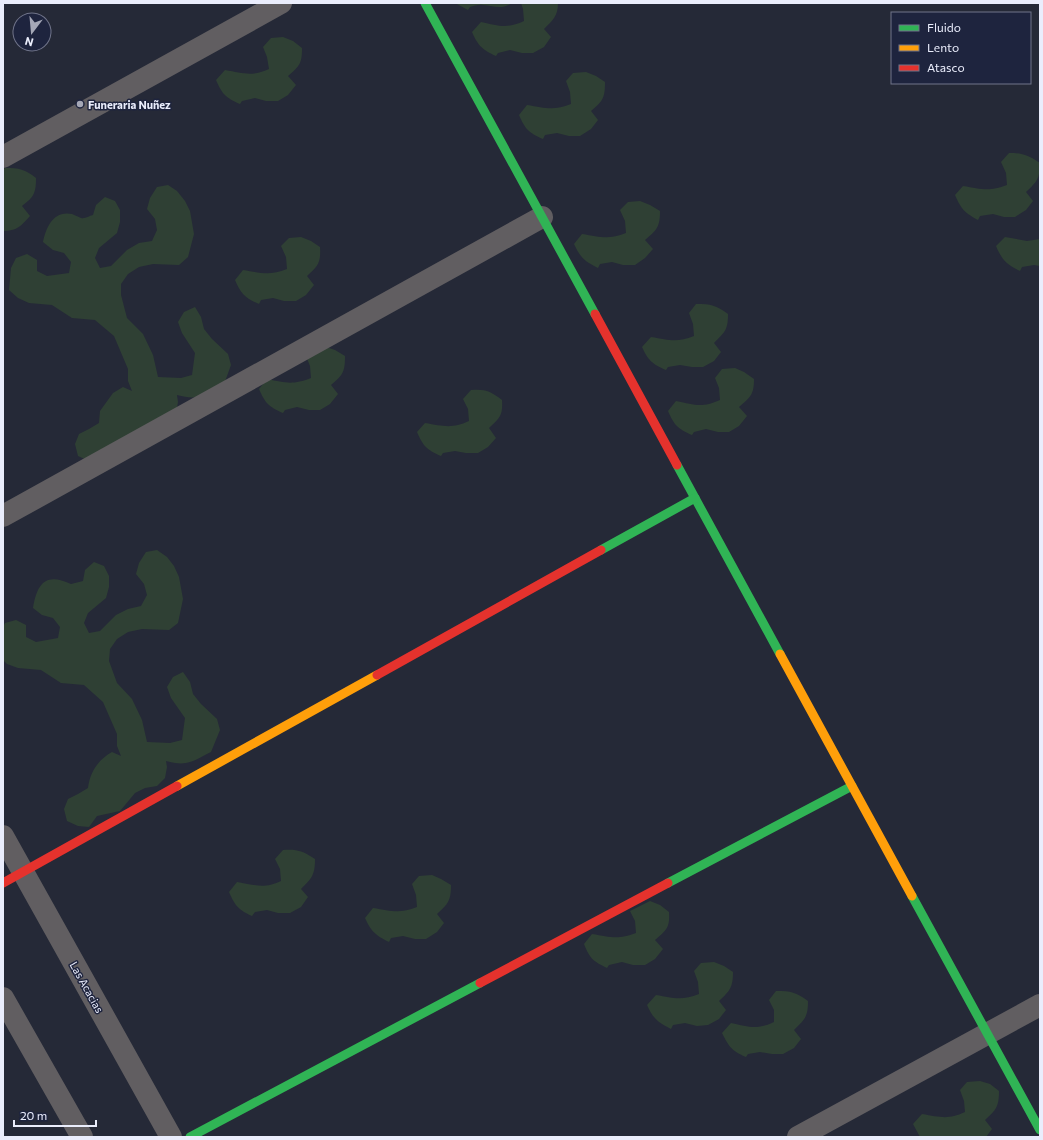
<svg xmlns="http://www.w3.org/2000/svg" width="1043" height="1140" viewBox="0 0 1043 1140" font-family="Commissioner,sans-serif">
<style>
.green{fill:#2f4034}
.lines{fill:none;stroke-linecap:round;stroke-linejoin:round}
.street{stroke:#615e61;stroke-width:22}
.fast{stroke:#30b455;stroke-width:9}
.slow{stroke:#ff9f0a;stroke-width:9}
.jam{stroke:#e5322d;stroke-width:9}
.poi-dot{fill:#a5a8b7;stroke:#1e243e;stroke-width:1.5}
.labels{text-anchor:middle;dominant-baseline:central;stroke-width:3;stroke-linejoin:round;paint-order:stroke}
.poi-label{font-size:11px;font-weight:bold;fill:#eaedfc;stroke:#1e243e;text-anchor:start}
.street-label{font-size:11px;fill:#eaedfc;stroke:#1e243e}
</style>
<rect width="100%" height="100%" fill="#252937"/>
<g class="green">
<path d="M 455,3 L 512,3 C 501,10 495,6 483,5 C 479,4 474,6 470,7 L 468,10 Z"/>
<path d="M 521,3 L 558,3 C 558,16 553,20 544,29 L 551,37 L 544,47 L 533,53 L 522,53 L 510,50 L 498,53 L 496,56 C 483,50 478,46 472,32 L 481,22 C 499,26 507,29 524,21 L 523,9 Z"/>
<path d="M 283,37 L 293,41 L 302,48 C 302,63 300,66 288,76 L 296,85 L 288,95 L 278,101 L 266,101 L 255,98 L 242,101 L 240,104 C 226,98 222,94 216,80 L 225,70 C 243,73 251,77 269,69 L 267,57 L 263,47 L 271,38 Z"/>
<path d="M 586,72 L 596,76 L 605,82 C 605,98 603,101 591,111 L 598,120 L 591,129 L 580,136 L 569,136 L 557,133 L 545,135 L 543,139 C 529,133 525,129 519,115 L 527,105 C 545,108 554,111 571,104 L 570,92 L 566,81 L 573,73 Z"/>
<path d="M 1009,153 C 1023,153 1028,155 1040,163 C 1040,178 1037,182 1026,192 L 1033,201 L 1026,210 L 1015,217 L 1004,217 L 993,214 L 980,216 L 978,220 C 965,213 961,209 955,195 L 963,186 C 981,189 989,192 1007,185 L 1006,173 L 1001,162 Z"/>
<path d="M 5,168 C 19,168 25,169 36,178 C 36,193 34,197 22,206 L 30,216 C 21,226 17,231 3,231 L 3,170 Z"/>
<path d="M 168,185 L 177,191 L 185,201 L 190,211 L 194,234 L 188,257 L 179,265 L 153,264 L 139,267 L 128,274 L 121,284 L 121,295 L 127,318 L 143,334 L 153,355 L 158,377 L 181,378 L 192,375 L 195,353 L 182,333 L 178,322 L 184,312 L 195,307 L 201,317 L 204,329 L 212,339 L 228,354 L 231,365 L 223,387 C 204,395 198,401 177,395 L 178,402 L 176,413 L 89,461 L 78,456 L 75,444 L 79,434 L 89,429 L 99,423 L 100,411 L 113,393 L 123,387 L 132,391 L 128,381 L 128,369 L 114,336 L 95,320 L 72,318 L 52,305 L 29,303 L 18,298 L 9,290 L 11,268 L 16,258 L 27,254 L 37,260 L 37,271 L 47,276 L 69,273 L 71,262 L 64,253 L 53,250 L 43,242 C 46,228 53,210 72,214 C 75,215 78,217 81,218 C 85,219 89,216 93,215 L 96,205 L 105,197 L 115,201 L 120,210 L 120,222 L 117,233 L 99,248 L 95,258 L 100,268 L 111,266 L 127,250 L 139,243 L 152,241 L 157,230 L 155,219 L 147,209 L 150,198 L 157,187 Z"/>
<path d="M 640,201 L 650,205 L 660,211 C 660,227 657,230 645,240 L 653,249 L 645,258 L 635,265 L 623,265 L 612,262 L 600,264 L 598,268 C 584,261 580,257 574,244 L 582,234 C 600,237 609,240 626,233 L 625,221 L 620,210 L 628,202 Z"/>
<path d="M 301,237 L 311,241 L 320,247 C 321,263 318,266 307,276 L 314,285 L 306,295 L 296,301 L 284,301 L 273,298 L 261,300 L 259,304 C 245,298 241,294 235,280 L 243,270 C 261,273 270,276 287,269 L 286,257 L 281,246 L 289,238 Z"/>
<path d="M 1005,237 L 1027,241 L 1040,239 L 1040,266 L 1034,265 L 1022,267 L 1020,271 C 1006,264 1002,260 996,246 Z"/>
<path d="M 696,304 C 711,304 716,305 728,314 C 728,330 725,332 714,343 L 721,352 L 714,361 L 703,367 L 692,367 L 680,365 L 668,367 L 666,370 C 652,364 648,360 642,347 L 651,337 C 669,340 677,343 694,336 L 693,324 L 689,313 Z"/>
<path d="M 326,347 L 335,350 L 345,356 C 345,372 343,375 331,385 L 338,394 L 330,404 L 320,410 L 309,410 L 297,407 L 285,410 L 283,413 C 269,407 265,403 259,389 L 267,379 C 286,383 293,385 311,378 L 310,366 L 306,356 Z"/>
<path d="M 735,368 L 744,372 L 754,379 C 754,394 751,397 739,407 L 747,416 L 739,426 L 729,432 L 718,432 L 706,429 L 694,432 L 692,435 C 678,429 674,425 668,411 L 676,401 C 695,405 702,408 720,400 L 719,388 L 715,378 L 722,369 Z"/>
<path d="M 471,390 C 486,389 490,391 502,400 C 503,415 500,418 489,428 L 496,438 L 488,447 L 478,453 L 466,453 L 455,451 L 443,453 L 441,456 C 427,450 423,446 417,432 L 425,423 C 443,426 452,429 469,421 L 468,409 L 463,399 Z"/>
<path d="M 157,550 L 167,557 L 174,566 L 179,577 L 183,599 L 178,623 L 169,630 L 142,629 L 128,632 L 117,639 L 110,649 L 109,661 L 117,683 L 132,699 L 142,720 L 147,742 L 170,743 L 182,740 L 185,718 L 171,698 L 167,687 L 173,677 L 183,672 L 190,682 L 193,694 L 201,704 L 217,719 L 220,730 L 211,752 C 193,761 187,767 166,761 L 167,767 L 165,778 L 157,786 L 145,788 L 135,793 L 120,811 L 97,816 L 89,827 L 78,826 L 67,821 L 64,809 L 68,799 L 78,794 L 88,788 C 90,772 98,760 112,752 L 121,756 L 117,746 L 117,734 L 103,702 L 84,685 L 61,683 L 41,670 L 18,668 L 7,664 L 3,660 L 3,627 L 5,623 L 16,620 L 26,625 L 26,637 L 36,642 L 58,638 L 60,627 L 53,618 L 42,615 L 33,608 C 37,583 46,572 71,584 L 83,581 L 85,570 L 94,562 L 104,566 L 109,576 L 109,587 L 106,598 L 88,613 L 84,623 L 89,633 L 100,631 L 116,615 L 128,609 L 141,606 L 147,595 L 144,584 L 136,574 L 139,563 L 146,552 Z"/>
<path d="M 283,850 C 297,849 303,851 315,859 C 315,875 312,878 301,889 L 308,897 L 301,907 L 290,913 L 278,913 L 267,910 L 255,912 L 252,916 C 239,910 235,906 229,892 L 237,882 C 255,885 264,889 281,881 L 280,869 L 275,859 Z"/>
<path d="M 432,875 L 441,879 L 451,885 C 451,901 448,904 437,914 L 444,923 L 437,932 L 426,939 L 415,939 L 403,936 L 391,938 L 389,942 C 375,935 371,931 365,918 L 373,908 C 391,911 400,914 417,907 L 416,895 L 412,884 L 419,876 Z"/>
<path d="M 650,901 L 660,905 L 669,912 C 670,927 667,930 655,940 L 663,949 L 655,959 L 645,965 L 633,965 L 622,962 L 609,965 L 607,968 C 593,961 590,959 584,944 L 592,934 C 610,937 618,940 636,933 L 635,921 L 630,911 Z"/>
<path d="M 714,962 L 724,966 L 733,972 C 733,987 730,991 719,1001 L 726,1010 L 719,1019 L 708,1025 L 697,1026 L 685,1023 L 673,1025 L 671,1029 C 657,1022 653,1018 647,1005 L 656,995 C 673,998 682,1001 699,994 L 698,982 L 694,971 L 701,963 Z"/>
<path d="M 776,991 C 791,991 796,992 808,1001 C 808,1017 805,1019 794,1030 L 801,1039 L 794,1048 L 783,1054 L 772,1054 L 760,1052 L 748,1054 L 746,1057 C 732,1051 729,1047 722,1033 L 731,1023 C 749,1027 757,1030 774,1022 L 774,1010 L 769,1000 Z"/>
<path d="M 980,1081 L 990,1084 L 999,1091 C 999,1107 996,1110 985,1120 L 992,1129 L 986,1137 L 920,1137 L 913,1124 L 922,1114 C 940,1117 948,1120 965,1112 L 964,1101 L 960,1090 L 967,1082 Z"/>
</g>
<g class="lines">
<g class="street">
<path d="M 3,157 L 281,3"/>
<path d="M 3,516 L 542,217"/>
<path d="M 3,836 L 171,1137"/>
<path d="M 3,998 L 82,1137"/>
<path d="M 798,1137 L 1040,1005"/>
</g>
<g class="fast">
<path d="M 425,3 L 595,314"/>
<path d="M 677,465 L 780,654"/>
<path d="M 601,550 L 695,498"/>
<path d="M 668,883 L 852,786"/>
<path d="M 912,896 L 1040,1130"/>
<path d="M 190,1137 L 480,983"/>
</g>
<g class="slow">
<path d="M 780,654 L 912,896"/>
<path d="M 177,786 L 377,675"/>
</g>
<g class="jam">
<path d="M 595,314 L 677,465"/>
<path d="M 377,675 L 601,550"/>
<path d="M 3,883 L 177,786"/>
<path d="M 480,983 L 668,883"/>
</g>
</g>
<circle class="poi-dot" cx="80" cy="104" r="4"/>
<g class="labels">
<g class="poi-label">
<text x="88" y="104">Funeraria Nuñez</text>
</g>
<g class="street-label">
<text transform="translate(87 987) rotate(61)">Las Acacias</text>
</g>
</g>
<rect width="1043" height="1140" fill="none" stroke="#eaedfc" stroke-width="8"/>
<rect x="891" y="12" width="140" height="72" fill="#1e243e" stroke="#70748a"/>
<rect x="899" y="25" width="20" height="6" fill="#30b455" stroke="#70748a"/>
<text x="927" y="32" font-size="12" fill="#eaedfc">Fluido</text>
<rect x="899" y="45" width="20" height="6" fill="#ff9f0a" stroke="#70748a"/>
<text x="927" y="52" font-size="12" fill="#eaedfc">Lento</text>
<rect x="899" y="65" width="20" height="6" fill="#e5322d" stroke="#70748a"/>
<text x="927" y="72" font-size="12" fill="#eaedfc">Atasco</text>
<g transform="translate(32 32) rotate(196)"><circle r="19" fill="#1e243e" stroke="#70748a"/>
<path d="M0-3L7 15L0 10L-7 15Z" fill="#a5a8b7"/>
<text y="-6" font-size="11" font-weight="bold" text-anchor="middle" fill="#eaedfc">N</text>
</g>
<path d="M14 1120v6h82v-6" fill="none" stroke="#eaedfc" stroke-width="2"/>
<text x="20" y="1120" font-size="12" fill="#eaedfc" stroke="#1e243e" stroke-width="3" paint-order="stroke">20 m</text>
</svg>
